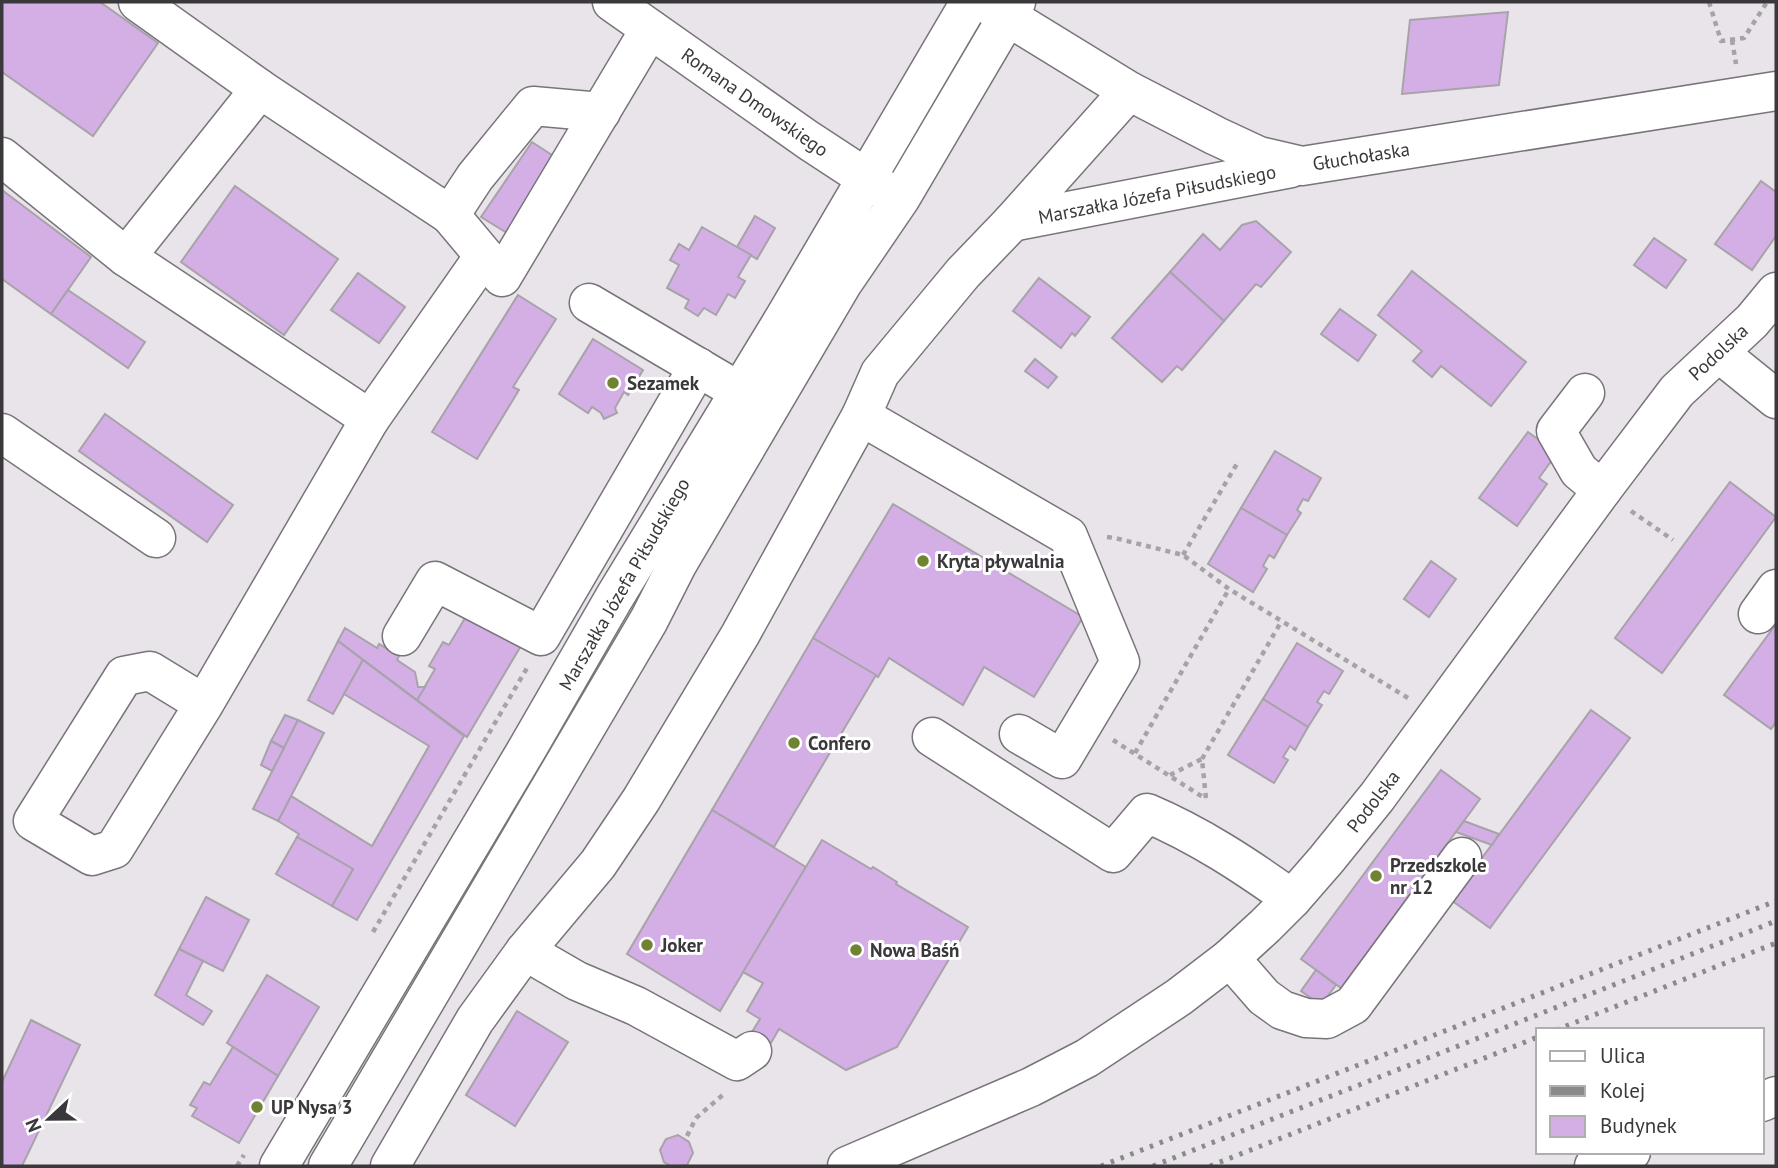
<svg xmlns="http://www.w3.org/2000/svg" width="1778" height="1168" viewBox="0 0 1778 1168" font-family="'PT Sans',sans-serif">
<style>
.building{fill:#d3afe6;stroke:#a7a3a9;stroke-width:2}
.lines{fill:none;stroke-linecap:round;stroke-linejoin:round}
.minor-casing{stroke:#78747a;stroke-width:41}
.major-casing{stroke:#78747a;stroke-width:41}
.path{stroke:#a6a2a7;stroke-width:4.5;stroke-dasharray:5 5;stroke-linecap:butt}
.minor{stroke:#fff;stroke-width:38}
.major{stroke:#fff;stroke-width:38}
.rail{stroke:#8c898d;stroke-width:5;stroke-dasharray:3.5 7;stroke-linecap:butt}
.poi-dot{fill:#6f8333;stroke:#fff;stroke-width:2.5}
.labels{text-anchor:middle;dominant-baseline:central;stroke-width:6;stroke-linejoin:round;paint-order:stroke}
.street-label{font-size:19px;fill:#3a383a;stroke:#fff}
.poi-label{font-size:19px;font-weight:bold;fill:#3a383a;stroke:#fff;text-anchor:start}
</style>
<rect width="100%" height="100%" fill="#e8e4ea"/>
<g class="building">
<path d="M 2,2 L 100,2 L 158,43 L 93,136 L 2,72 Z"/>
<path d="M 1508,12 L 1499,85 L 1402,94 L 1410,20 Z"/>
<path d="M 532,142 L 555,157 L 507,233 L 481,217 Z"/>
<path d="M 1761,181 L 1776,192 L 1776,236 L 1752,270 L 1715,244 Z"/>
<path d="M 235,186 L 338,259 L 284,335 L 181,262 Z"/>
<path d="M 2,190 L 91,257 L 51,314 L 2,279 Z"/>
<path d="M 755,216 L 775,228 L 757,259 L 737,247 Z"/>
<path d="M 1256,221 L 1291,252 L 1261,287 L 1256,284 L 1224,321 L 1170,272 L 1203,234 L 1220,250 L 1242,225 Z"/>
<path d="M 702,227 L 751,255 L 738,277 L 745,281 L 735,298 L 728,294 L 716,315 L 704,308 L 698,316 L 685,308 L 689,300 L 667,288 L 679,265 L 670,260 L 679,244 L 689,250 Z"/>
<path d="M 1654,238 L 1686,260 L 1666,288 L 1634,265 Z"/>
<path d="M 1412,271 L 1526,362 L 1491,406 L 1441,366 L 1432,377 L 1413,361 L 1422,351 L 1378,315 Z"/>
<path d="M 1170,272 L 1224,321 L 1182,370 L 1177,366 L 1162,382 L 1112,338 Z"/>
<path d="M 358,273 L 405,307 L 379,343 L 331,310 Z"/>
<path d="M 1039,278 L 1090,317 L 1075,336 L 1072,333 L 1061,348 L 1013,311 Z"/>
<path d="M 68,290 L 145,342 L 128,368 L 51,314 Z"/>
<path d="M 518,295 L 556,319 L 513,387 L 519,390 L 477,459 L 432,432 Z"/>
<path d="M 1340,309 L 1376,335 L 1358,361 L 1321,334 Z"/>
<path d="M 593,339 L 643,370 L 628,395 L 624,392 L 615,408 L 617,413 L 604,419 L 601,413 L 592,407 L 588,413 L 559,394 Z"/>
<path d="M 1035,359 L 1057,377 L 1048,388 L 1025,371 Z"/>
<path d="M 105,414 L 233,505 L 207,542 L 79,451 Z"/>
<path d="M 1528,432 L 1557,453 L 1539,478 L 1547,484 L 1517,526 L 1479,498 Z"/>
<path d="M 1275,451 L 1321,478 L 1308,501 L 1303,499 L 1297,510 L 1301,513 L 1287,535 L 1241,508 Z"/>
<path d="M 1730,482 L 1776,517 L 1662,673 L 1615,638 Z"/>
<path d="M 893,504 L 1083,617 L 1034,697 L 984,667 L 963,705 L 889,658 L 878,677 L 813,638 Z"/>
<path d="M 1241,508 L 1287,535 L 1274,558 L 1269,555 L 1263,566 L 1267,569 L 1253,592 L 1208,564 Z"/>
<path d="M 1431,561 L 1456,579 L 1429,617 L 1404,599 Z"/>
<path d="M 468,613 L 522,644 L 467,737 L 417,700 L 435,669 L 429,666 L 443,642 L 449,645 Z"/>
<path d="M 1776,624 L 1776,722 L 1771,729 L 1724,695 Z"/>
<path d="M 345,628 L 377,648 L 379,644 L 399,656 L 397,660 L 415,672 L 418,687 L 425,687 L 417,700 L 338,641 Z"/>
<path d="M 813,638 L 876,675 L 774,847 L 712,810 Z"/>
<path d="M 338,641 L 363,660 L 333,714 L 308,700 Z"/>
<path d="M 1297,643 L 1343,671 L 1329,694 L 1324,691 L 1317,702 L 1322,705 L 1308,727 L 1263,699 Z"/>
<path d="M 363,660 L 464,736 L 357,920 L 332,906 L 353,869 L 297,837 L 299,834 L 278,821 L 291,796 L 372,846 L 429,746 L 344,694 Z"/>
<path d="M 1263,699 L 1308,727 L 1295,750 L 1290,746 L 1283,757 L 1288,760 L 1274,783 L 1228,755 Z"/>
<path d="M 1591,710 L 1630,738 L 1490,928 L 1451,900 Z"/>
<path d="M 285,715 L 298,720 L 284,748 L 271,741 Z"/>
<path d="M 298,720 L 324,733 L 278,821 L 253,809 Z"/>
<path d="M 271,741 L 284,748 L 272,771 L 261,765 Z"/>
<path d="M 1441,770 L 1480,799 L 1341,988 L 1301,959 Z"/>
<path d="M 712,810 L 806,867 L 720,1011 L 627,954 Z"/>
<path d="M 1464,821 L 1499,834 L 1492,845 L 1456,832 Z"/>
<path d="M 297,837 L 353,869 L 332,906 L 276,874 Z"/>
<path d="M 822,840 L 871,869 L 873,867 L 897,882 L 896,884 L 968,927 L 897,1047 L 846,1070 L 779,1029 L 771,1043 L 752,1032 L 760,1019 L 747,1011 L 763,983 L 743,972 Z"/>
<path d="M 206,897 L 249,920 L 223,971 L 179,949 Z"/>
<path d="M 179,949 L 203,961 L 186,995 L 212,1011 L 203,1025 L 155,995 Z"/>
<path d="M 1316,970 L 1336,985 L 1321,1005 L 1301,991 Z"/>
<path d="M 267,975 L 319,1007 L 278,1076 L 227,1043 Z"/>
<path d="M 517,1011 L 568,1042 L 515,1126 L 466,1095 Z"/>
<path d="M 31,1020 L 80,1045 L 22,1166 L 2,1166 L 2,1082 Z"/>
<path d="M 233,1047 L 278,1076 L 239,1143 L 192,1116 L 197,1108 L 190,1105 L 204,1082 L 210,1085 Z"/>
<path d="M 678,1135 L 689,1142 L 693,1153 L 687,1165 L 671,1166 L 664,1162 L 660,1150 L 666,1139 Z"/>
</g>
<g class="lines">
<g class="minor-casing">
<g id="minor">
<path d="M 138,2 L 260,89 L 450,215 L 502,277 L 650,29"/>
<path d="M 612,2 L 808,140 L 895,197"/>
<path d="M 984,2 L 1129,91 L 1216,136 L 1259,156 L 1302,166 L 1776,91"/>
<path d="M 2,157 L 126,257 L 370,419 L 484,256"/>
<path d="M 450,215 L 475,177 L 533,106 L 601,112"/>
<path d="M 1012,222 L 1291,168"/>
<path d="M 126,257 L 260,89"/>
<path d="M 589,303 L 740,392"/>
<path d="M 1719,353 L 1776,399"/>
<path d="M 1585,393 L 1556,431 L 1579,471 L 1602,490"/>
<path d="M 861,416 L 1068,536 L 1120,662 L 1062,759 L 1019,734"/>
<path d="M 2,433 L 156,538"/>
<path d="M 1758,614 L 1776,589"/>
<path d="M 402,636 L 435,581 L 541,636 L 698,367"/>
<path d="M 204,704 L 150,671 L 124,676 L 33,821 L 92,856 L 114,849 L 204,704 L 370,419"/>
<path d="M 932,737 L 1113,853 L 1147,813 C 1199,835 1246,866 1292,899"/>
<path d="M 525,951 L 577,981 L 636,1006 L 737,1061 L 752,1051"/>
<path d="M 1230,958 L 1264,997 L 1282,1010 L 1306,1018 L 1327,1019 L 1353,1005 L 1462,857"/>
<path d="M 390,1166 L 475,1020 L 525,951 L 598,864 L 641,800 L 740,635 L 861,416 L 880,373 L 963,273 L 1012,222 L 1129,91"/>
<path d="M 847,1166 L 1031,1087 L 1087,1058 L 1179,997 L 1230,958 L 1265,926 L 1292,899 L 1326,860 L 1377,797 L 1602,490 L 1677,391 L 1752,321 L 1776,292"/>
</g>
</g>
<g class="major-casing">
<g id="major">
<path d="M 1762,1102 L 1776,1096"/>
<path d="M 279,1166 L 527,749 L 614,598 L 785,317 L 970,2"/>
<path d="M 328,1166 L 649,620 L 678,563 L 842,284 L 900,199 L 1016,2"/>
<path d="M 1594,1166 L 1631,1152"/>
</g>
</g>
<g class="path">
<path d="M 1709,2 L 1721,41 L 1744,38 L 1767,2"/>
<path d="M 1732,40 L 1736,64"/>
<path d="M 1631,511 L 1673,540"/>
<path d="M 1107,537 L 1115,538 L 1183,555 L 1229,589 L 1408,698"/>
<path d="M 1183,555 L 1238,462"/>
<path d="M 1113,740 L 1206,799"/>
<path d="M 1135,753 L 1229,589"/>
<path d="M 1202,759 L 1281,622"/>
<path d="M 1170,775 L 1202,759 L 1206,799"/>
<path d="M 373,932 L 527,668"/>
<path d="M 687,1136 L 696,1118 L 725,1093"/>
<path d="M 237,1166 L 244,1155"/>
</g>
<use href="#minor" class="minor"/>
<use href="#major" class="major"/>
<g class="rail">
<path d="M 1556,1030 L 1776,943"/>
<path d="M 1101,1166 L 1776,901"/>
<path d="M 1153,1166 L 1776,921"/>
<path d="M 1210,1166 L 1538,1037"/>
</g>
</g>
<g class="poi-dot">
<circle cx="613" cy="383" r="7"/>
<circle cx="923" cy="561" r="7"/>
<circle cx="794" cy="743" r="7"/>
<circle cx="1376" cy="876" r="7"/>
<circle cx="647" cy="945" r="7"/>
<circle cx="856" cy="950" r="7"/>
<circle cx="257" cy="1107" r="7"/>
</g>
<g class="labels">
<g class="street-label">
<text transform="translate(755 102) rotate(35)">Romana Dmowskiego</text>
<text transform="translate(1361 156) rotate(-9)">Głuchołaska</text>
<text transform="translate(1157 194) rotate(-11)">Marszałka Józefa Piłsudskiego</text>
<text transform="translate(1718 352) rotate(-43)">Podolska</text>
<text transform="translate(624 584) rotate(-60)">Marszałka Józefa Piłsudskiego</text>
<text transform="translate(1373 801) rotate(-52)">Podolska</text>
</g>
<g class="poi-label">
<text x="627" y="383">Sezamek</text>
<text x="937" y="561">Kryta pływalnia</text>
<text x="808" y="743">Confero</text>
<text x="1390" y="865">Przedszkole<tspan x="1390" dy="22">nr 12</tspan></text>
<text x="661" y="945">Joker</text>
<text x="870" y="950">Nowa Baśń</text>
<text x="271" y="1107">UP Nysa 3</text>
</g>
</g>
<rect width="1778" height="1168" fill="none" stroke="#3a383a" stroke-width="7"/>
<rect x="1536" y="1028" width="228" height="126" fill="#ffffff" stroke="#b0afb0" stroke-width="2"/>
<rect x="1550" y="1051" width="35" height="10" fill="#ffffff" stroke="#b0afb0" stroke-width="2"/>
<text x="1600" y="1063" font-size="21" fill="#3a383a">Ulica</text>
<rect x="1550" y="1086" width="35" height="10" fill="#8c898d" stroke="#b0afb0" stroke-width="2"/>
<text x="1600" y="1098" font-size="21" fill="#3a383a">Kolej</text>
<rect x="1550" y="1116" width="35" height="21" fill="#d3afe6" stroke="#b0afb0" stroke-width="2"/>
<text x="1600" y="1133" font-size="21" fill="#3a383a">Budynek</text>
<g transform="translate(49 1119) rotate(248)" stroke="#ffffff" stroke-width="5" paint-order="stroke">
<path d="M0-5L12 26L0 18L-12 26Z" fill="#3a383a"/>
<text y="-10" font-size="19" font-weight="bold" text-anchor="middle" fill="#3a383a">N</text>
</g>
</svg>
